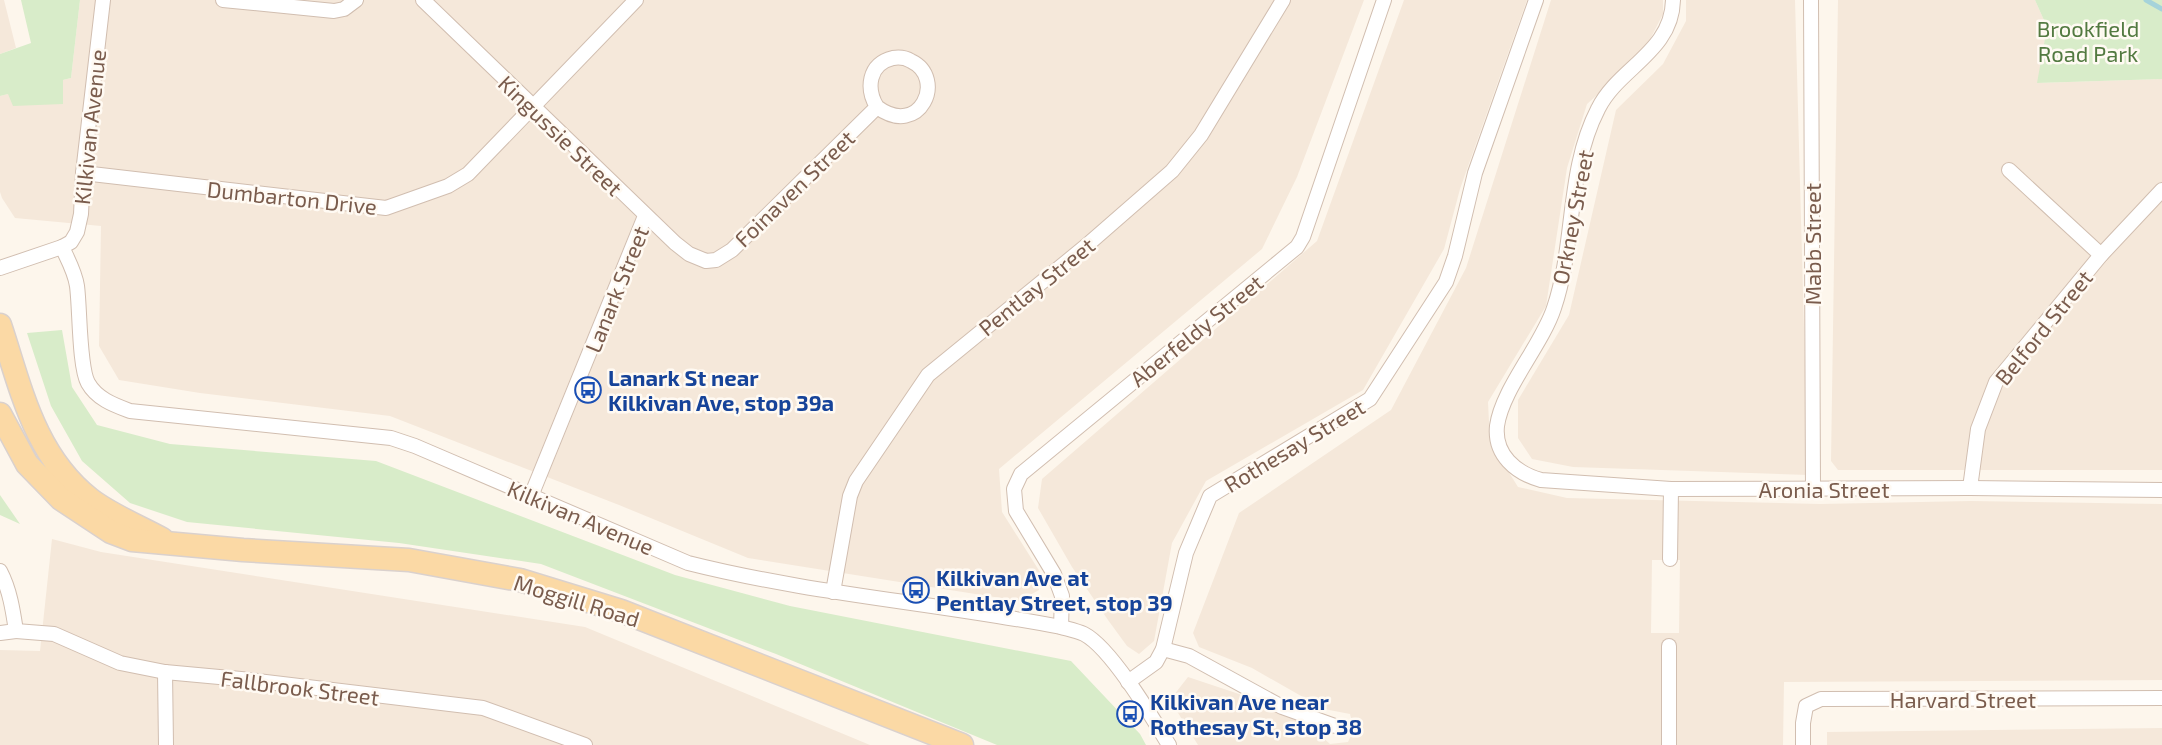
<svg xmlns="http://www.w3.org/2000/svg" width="2162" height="745" viewBox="0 0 2162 745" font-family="'Exo 2',sans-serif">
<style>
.residential{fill:#f5e8da;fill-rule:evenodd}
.green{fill:#d8ecc9}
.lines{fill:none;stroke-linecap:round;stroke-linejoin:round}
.stream{stroke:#a5d3da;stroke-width:5}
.street-casing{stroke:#d1beb0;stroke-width:16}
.primary-casing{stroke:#dad1cd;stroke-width:25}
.street{stroke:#fff;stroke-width:14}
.primary{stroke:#fbd9a5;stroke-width:22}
.labels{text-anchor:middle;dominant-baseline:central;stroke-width:5;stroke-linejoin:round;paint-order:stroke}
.park-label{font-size:22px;fill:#537a41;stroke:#fffaf3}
.street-label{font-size:22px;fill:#7a5c4d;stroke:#fffaf3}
.transit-label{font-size:22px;font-weight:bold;fill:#164399;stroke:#fffaf3;text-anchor:start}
</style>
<rect width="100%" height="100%" fill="#fdf6ec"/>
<g class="residential">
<path d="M 0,0 L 4,0 L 16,48 L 0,54 Z"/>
<path d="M 80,0 L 1364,0 L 1297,177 L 1262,249 L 999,469 L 1002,512 L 1040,572 L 1039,590 L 1019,601 L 748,558 L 619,505 L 390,416 L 200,393 L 119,380 L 99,346 L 101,226 L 15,218 L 2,198 L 0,192 L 0,96 L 71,78 Z"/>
<path d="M 1404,0 L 1527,0 L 1460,189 L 1444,249 L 1363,390 L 1206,481 L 1172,543 L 1154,641 L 1139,654 L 1127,646 L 1108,620 L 1072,567 L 1038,508 L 1042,479 L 1317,241 Z"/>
<path d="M 1551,0 L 1663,0 L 1663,14 L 1642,55 L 1587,104 L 1567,168 L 1546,306 L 1488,402 L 1490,442 L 1518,487 L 1567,498 L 1820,504 L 1971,501 L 2162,504 L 2162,680 L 1784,682 L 1783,745 L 1198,745 L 1170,700 L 1188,677 L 1245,696 L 1312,728 L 1330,744 L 1348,742 L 1354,729 L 1350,714 L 1324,709 L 1252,668 L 1199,647 L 1193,633 L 1239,513 L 1391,410 L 1466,268 ZM 1652,560 L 1680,560 L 1679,633 L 1651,633 Z"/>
<path d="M 1686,0 L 1795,0 L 1808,475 L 1573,467 L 1532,459 L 1518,438 L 1518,400 L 1569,315 L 1616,110 L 1663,64 L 1686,21 Z"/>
<path d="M 1838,0 L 2035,0 L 2047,27 L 2038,83 L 2162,79 L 2162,470 L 1838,470 L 1831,461 Z"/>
<path d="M 52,539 L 101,552 L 585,627 L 870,745 L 0,745 L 0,650 L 40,651 Z"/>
<path d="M 2162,728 L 2162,745 L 1827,745 L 1827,732 Z"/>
</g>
<g class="green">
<path d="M 21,0 L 80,0 L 71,78 L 63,80 L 63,104 L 13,106 L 8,94 L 0,96 L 0,54 L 31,43 Z"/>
<path d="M 2035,0 L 2162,0 L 2162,79 L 2037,83 L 2047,27 Z"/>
<path d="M 62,330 L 72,387 L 97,425 L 170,444 L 376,461 L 675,575 L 790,606 L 1071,661 L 1140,734 L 1146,745 L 997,745 L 776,654 L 541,564 L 399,543 L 187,522 L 130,503 L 82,461 L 51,406 L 27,333 Z"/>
<path d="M 0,495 L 20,524 L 0,515 Z"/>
</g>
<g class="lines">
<path class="stream" d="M 2146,0 L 2162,9"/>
<g class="street-casing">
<g id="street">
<path d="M 103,0 L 83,173 L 81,214 L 77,232 L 71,242 L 62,247 C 68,260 75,272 77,286 C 80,308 79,367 88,383 C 97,399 114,405 130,411 L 391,438 L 415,446 L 688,563 C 811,594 937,603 1061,627 C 1068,629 1077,631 1084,634 C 1111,648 1152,717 1169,745"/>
<path d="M 223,0 L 334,11 L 344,9 L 356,0"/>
<path d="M 423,0 L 675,243 L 689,254 L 706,261 L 716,260 L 732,250 L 877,107 C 866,89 868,64 893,58 C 899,57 906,58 911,61 C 947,78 920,139 877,107"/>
<path d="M 1673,0 C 1672,52 1618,68 1598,109 C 1566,171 1576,243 1554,308 C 1542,345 1502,389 1497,426 C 1494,455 1516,473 1541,480 L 1671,489 L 1970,488 L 2162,490"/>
<path d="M 1811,0 L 1813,489"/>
<path d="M 2009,170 L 2101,255"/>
<path d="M 83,173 L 386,208 L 448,186 L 468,174 L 636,0"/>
<path d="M 0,268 L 62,247"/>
<path d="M 1970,488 L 1978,429 L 1996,382 L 2101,255 L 2162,190"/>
<path d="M 531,496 L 645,216"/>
<path d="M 1670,559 L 1671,489"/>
<path d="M 0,571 C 10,590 13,611 16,631 L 0,633"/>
<path d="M 833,592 L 850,496 L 856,481 L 928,375 L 1086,246 L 1172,171 L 1201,135 L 1283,0"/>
<path d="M 1061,627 L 1062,596 L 1054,574 L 1016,511 L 1014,489 L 1021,474 L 1297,247 L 1303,237 L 1384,0"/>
<path d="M 16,631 L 54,634 L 120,663 L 165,672 L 241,679 L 483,708 L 585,745"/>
<path d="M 1669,646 L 1669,745"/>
<path d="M 1163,649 L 1189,656 L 1282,707 L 1335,726"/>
<path d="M 165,672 L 166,745"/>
<path d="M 1128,682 L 1156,662 L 1163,649 L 1186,553 L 1210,496 L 1370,399 L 1446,282 L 1455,256 L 1475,173 L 1536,0"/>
<path d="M 1803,745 L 1803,723 L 1806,706 L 1821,699 L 2162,698"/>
</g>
</g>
<g class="primary-casing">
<g id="primary">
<path d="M 0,325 C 21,388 34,455 90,499 C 109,514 140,527 162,539"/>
<path d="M 0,414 L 27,464 L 61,499 L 111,532 L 132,540 L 243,550 L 409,560 L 520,580 L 621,611 L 962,745"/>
</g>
</g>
<use href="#street" class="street"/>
<use href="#primary" class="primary"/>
</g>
<defs>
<g id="bus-ring" transform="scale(1.35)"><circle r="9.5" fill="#fffaf3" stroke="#1a4fb4" stroke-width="1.5"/><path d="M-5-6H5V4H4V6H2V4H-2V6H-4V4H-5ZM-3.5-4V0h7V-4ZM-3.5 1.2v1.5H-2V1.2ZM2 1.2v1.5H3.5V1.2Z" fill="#1a4fb4"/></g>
</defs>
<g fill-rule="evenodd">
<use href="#bus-ring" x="588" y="390"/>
<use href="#bus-ring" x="916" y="590"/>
<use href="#bus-ring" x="1130" y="714"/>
</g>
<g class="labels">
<g class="park-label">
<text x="2088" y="28">Brookfield<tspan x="2088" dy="25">Road Park</tspan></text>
</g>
<g class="street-label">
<text transform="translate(89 127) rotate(-84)">Kilkivan Avenue</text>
<text transform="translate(561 135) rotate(44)">Kingussie Street</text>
<text transform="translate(794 188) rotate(-44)">Foinaven Street</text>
<text transform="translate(292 197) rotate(6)">Dumbarton Drive</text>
<text transform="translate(1572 217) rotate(-79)">Orkney Street</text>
<text transform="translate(1812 244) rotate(-90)">Mabb Street</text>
<text transform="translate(1036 286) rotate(-39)">Pentlay Street</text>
<text transform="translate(616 289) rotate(-68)">Lanark Street</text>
<text transform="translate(2043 327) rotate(-51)">Belford Street</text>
<text transform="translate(1196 330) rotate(-39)">Aberfeldy Street</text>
<text transform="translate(1294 445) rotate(-31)">Rothesay Street</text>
<text x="1824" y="489">Aronia Street</text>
<text transform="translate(581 517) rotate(23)">Kilkivan Avenue</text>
<text transform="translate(577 600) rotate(17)">Moggill Road</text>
<text transform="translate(300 687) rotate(7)">Fallbrook Street</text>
<text x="1963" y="699">Harvard Street</text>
</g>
<g class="transit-label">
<text x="608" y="377">Lanark St near<tspan x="608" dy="25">Kilkivan Ave, stop 39a</tspan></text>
<text x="936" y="577">Kilkivan Ave at<tspan x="936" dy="25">Pentlay Street, stop 39</tspan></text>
<text x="1150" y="701">Kilkivan Ave near<tspan x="1150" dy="25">Rothesay St, stop 38</tspan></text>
</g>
</g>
</svg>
